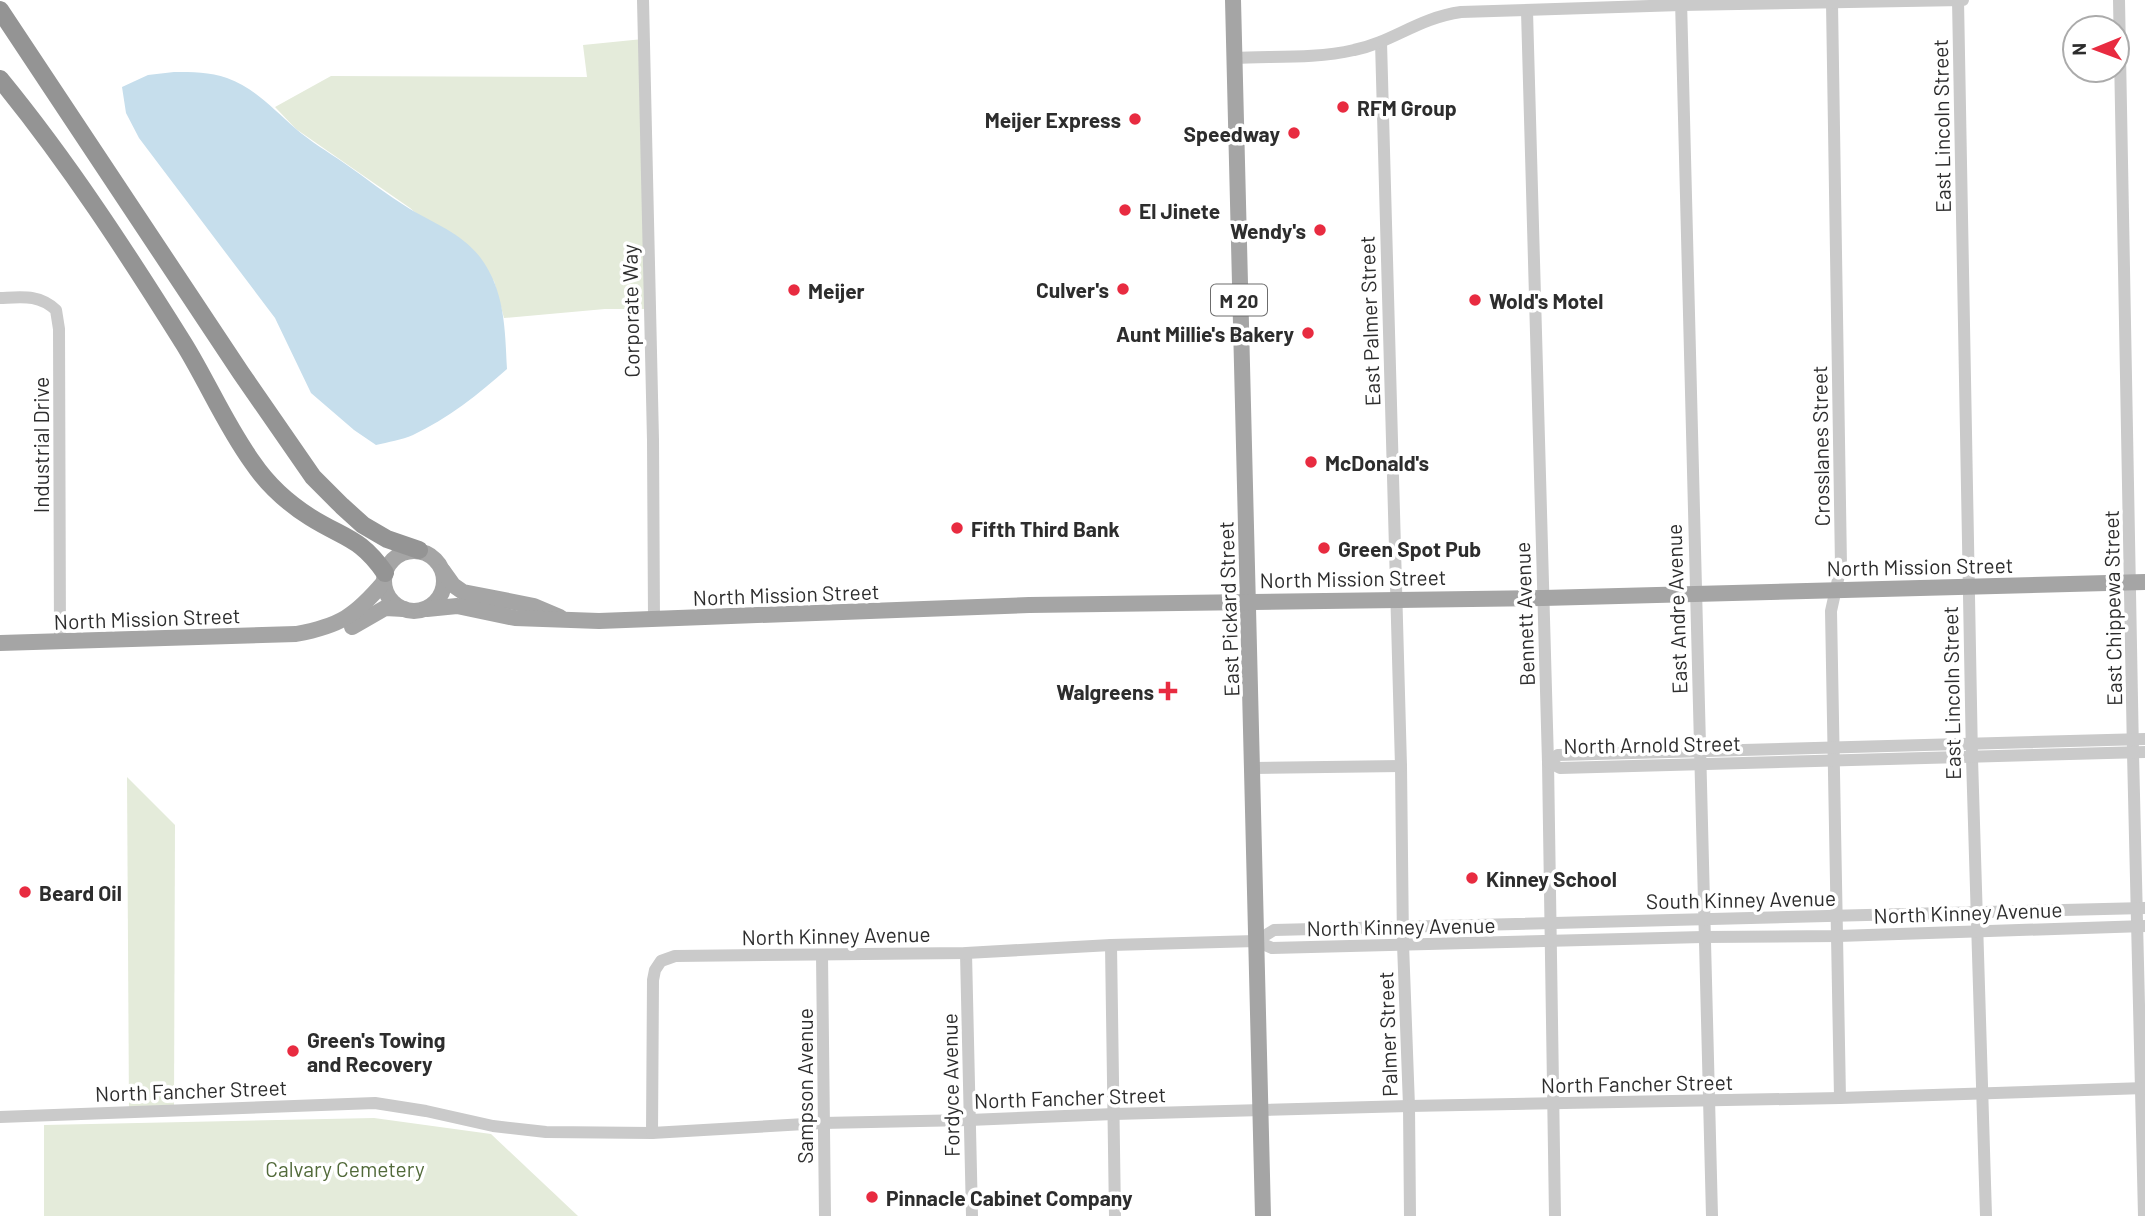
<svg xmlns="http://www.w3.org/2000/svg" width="2145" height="1216" viewBox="0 0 2145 1216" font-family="Barlow,sans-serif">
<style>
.green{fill:#e4ebda}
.water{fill:#c6deec}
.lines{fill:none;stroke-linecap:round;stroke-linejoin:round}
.minor{stroke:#cacaca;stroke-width:12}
.major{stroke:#a5a5a5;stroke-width:16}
.highway{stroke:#949494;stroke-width:18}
.poi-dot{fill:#e82b40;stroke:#fff;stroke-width:2.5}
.labels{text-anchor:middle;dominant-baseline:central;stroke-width:7;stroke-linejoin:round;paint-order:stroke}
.shield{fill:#fff;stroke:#6c6c6c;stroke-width:2}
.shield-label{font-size:19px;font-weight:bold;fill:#2d2d2d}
.poi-label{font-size:21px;font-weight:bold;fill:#2d2d2d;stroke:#fff;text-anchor:start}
.street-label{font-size:21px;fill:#2d2d2d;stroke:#fff}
.park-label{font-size:21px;fill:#526a3a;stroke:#fff}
</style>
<rect width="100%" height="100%" fill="#fff"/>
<g class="green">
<path d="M 643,39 L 650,309 L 605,309 L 504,318 L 494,281 L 410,208 L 296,129 L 275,107 L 331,76 L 587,77 L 583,45 Z"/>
<path d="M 127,777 L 175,825 L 174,1109 L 129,1111 Z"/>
<path d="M 374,1118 L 491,1134 L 578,1216 L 44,1216 L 44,1125 Z"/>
</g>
<path class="water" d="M 174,72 C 192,72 210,72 227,78 C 255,88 274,110 296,129 C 310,141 328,152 344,163 C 366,178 387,195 410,209 C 435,224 461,233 480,257 C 505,290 505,329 507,369 C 479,394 447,419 413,435 C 402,440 388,442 376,445 L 354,430 L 311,393 L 275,318 L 139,138 L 126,113 L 122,87 L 148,75 Z"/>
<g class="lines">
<g class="minor">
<path d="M 643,0 L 653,440 L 654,620"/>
<path d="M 1681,0 L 1712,1216"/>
<path d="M 1958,0 L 1972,758 L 1986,1216"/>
<path d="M 2119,0 L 2133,753 L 2144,1216"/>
<path d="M 1832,3 L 1841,566 L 1831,611 L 1840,1098"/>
<path d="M 1527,11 L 1548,762 L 1555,1216"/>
<path d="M 1381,42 L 1401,766 L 1403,944 L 1409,1106 L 1410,1216"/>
<path d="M 1234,58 C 1273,56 1315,59 1354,50 C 1393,42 1418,18 1461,12 L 1681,5 L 1963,0"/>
<path d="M 0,298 C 22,297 39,294 56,310 L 59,329 L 60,641"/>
<path d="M 2145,739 L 1558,755 L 1548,762 L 1560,768 L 2145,752"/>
<path d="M 1253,768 L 1401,766"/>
<path d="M 1256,941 L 1274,930 L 2145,908"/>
<path d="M 1111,945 L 1115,1216"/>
<path d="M 966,953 L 972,1216"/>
<path d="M 822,955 L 825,1216"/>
<path d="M 0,1117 L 375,1103 L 426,1111 L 493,1126 L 546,1132 L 652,1133 L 822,1123 L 969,1120 L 1114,1114 L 1409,1106 L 1840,1098 L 2145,1088"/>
<path d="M 652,1133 L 653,980 L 655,970 L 661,961 L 675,956 L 966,953 L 1111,945 L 1256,941 L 1272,948 L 1703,937 L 1838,936 L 2145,926"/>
</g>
<g class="major">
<path d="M 1233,0 L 1263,1216"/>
<circle cx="414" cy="581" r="30"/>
<path d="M 443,571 L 453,585 L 463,592 L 534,606 L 560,617"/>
<path d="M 427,609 L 457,606 L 515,618 L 599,621 L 1029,605 L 1543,598 L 2145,582"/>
<path d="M 352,627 L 385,608 L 404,609"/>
<path d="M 0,643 L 296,634 C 340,626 355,616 384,582"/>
</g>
<g class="highway">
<path d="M 0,10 L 241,373 L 313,477 L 342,506 L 363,525 L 387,539 L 419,550"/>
<path d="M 0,79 C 68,162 127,253 184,344 C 208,383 226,426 253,463 C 268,485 288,503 310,517 C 345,539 360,537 385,573"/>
</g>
</g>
<g class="poi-dot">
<circle cx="1343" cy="107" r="7"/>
<circle cx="1135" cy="119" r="7"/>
<circle cx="1294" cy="133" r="7"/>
<circle cx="1125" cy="210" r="7"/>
<circle cx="1320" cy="230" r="7"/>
<circle cx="1123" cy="289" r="7"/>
<circle cx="794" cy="290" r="7"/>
<circle cx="1475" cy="300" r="7"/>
<circle cx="1308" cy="333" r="7"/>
<circle cx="1311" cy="462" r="7"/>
<circle cx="957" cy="528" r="7"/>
<circle cx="1324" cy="548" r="7"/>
<path d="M1164.5 680.5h7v7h7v7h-7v7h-7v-7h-7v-7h7z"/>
<circle cx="1472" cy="878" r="7"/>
<circle cx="25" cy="892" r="7"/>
<circle cx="293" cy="1051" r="7"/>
<circle cx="872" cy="1197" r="7"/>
</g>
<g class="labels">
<rect class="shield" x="1211" y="284.5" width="56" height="31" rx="5"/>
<g class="shield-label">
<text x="1239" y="300">M 20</text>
</g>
<g class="poi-label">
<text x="1357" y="107">RFM Group</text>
<text x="1121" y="119" text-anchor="end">Meijer Express</text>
<text x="1280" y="133" text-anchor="end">Speedway</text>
<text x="1139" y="210">El Jinete</text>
<text x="1306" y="230" text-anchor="end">Wendy's</text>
<text x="1109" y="289" text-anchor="end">Culver's</text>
<text x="808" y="290">Meijer</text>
<text x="1489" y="300">Wold's Motel</text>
<text x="1294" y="333" text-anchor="end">Aunt Millie's Bakery</text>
<text x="1325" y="462">McDonald's</text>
<text x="971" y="528">Fifth Third Bank</text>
<text x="1338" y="548">Green Spot Pub</text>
<text x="1154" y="691" text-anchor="end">Walgreens</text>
<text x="1486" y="878">Kinney School</text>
<text x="39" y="892">Beard Oil</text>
<text x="307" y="1039">Green's Towing<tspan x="307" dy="24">and Recovery</tspan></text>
<text x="886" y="1197">Pinnacle Cabinet Company</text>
</g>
<g class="street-label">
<text transform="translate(1941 126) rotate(-91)">East Lincoln Street</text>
<text transform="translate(630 311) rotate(-91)">Corporate Way</text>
<text transform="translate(1369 321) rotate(-92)">East Palmer Street</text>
<text transform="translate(40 445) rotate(-90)">Industrial Drive</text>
<text transform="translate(1820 446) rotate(-91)">Crosslanes Street</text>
<text transform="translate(1920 566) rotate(-1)">North Mission Street</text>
<text transform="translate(1353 578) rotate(-1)">North Mission Street</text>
<text transform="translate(786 594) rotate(-2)">North Mission Street</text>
<text transform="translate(2112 608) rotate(-91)">East Chippewa Street</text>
<text transform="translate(1228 609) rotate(-92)">East Pickard Street</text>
<text transform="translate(1676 609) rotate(-92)">East Andre Avenue</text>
<text transform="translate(1524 614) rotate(-92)">Bennett Avenue</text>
<text transform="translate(147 618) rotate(-2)">North Mission Street</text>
<text transform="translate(1951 693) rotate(-91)">East Lincoln Street</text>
<text transform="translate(1652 744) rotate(-1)">North Arnold Street</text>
<text transform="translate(1741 899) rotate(-1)">South Kinney Avenue</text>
<text transform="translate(1968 912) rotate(-2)">North Kinney Avenue</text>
<text transform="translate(1401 926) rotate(-1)">North Kinney Avenue</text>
<text transform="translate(836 935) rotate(-1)">North Kinney Avenue</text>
<text transform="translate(1387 1034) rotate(-92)">Palmer Street</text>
<text transform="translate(1637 1083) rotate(-1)">North Fancher Street</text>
<text transform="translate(950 1085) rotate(-91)">Fordyce Avenue</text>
<text transform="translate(804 1086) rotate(-90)">Sampson Avenue</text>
<text transform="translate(191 1090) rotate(-2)">North Fancher Street</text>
<text transform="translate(1070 1097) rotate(-2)">North Fancher Street</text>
</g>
<g class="park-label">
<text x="345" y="1168">Calvary Cemetery</text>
</g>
</g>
<g transform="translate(2096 49) rotate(269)"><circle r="33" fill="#ffffff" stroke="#ababab" stroke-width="2"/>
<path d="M0-5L12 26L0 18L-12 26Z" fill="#e82b40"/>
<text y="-10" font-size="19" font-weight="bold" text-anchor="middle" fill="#2d2d2d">N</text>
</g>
</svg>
